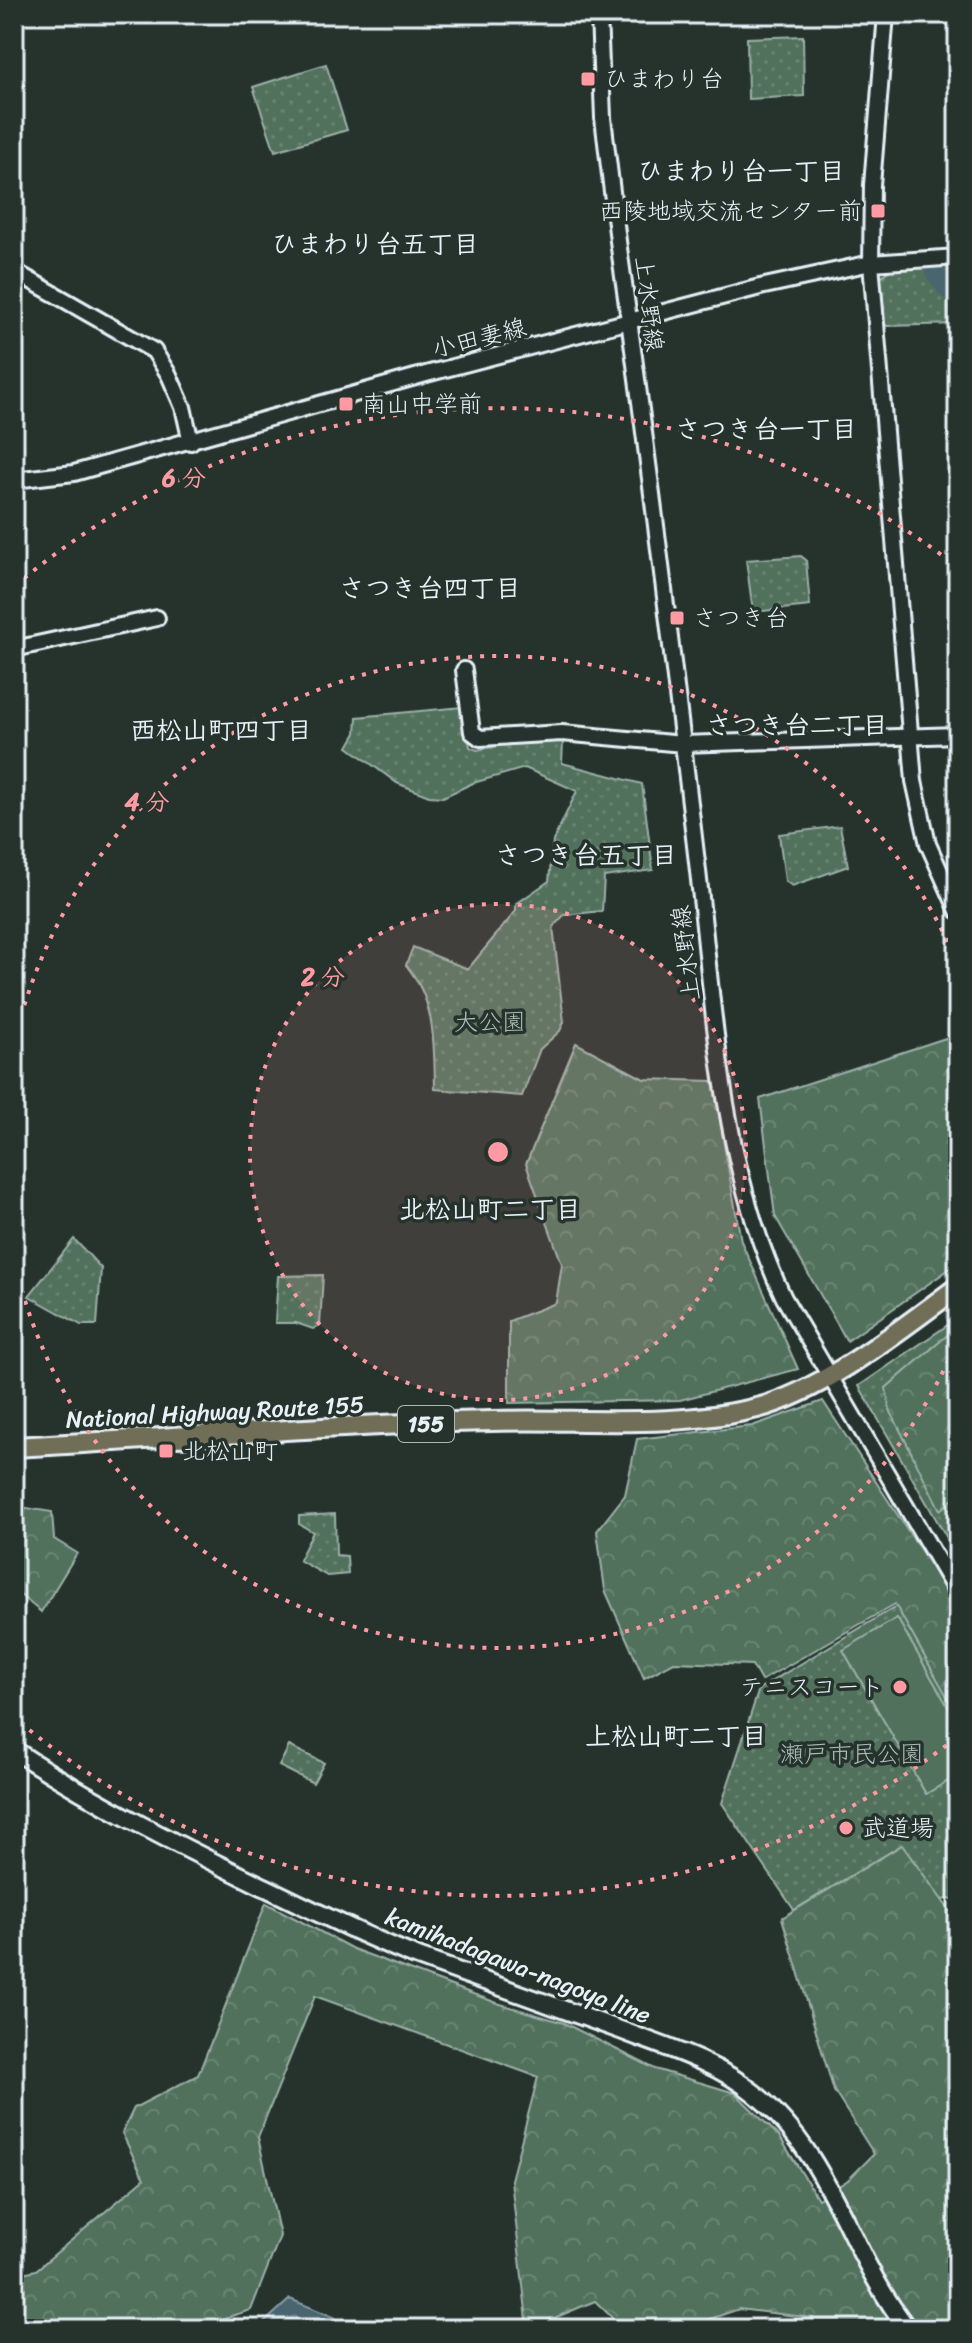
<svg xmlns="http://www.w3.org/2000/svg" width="972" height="2343" viewBox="0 0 972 2343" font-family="Sriracha,'Klee One',sans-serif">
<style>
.grass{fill:url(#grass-dots);stroke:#9cb1aa;stroke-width:2}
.forest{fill:url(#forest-crowns);stroke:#9cb1aa;stroke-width:2}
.garden{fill:#51715b;stroke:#9cb1aa;stroke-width:2}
.water{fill:url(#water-ripples);stroke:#899da6;stroke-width:2}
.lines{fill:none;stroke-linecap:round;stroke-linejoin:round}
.river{stroke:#4a6570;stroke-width:18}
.tertiary-casing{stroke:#e8f1f8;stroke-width:20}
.secondary-casing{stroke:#e8f1f8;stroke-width:22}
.trunk-casing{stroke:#e8f1f8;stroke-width:24}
.tertiary{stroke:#26332d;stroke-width:14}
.secondary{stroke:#26332d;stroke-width:16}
.trunk{stroke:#716e59;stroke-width:18}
.ring{fill:none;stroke:#ff9aa2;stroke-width:4;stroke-dasharray:4 8}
.poi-dot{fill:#ff9aa2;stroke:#26332d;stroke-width:3}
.labels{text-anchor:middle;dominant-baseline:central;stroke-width:7;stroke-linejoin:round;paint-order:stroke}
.shield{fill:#26332d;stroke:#aeb8bb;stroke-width:2}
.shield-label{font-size:22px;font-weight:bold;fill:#e8f1f8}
.poi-label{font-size:24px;fill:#e8f1f8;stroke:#26332d;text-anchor:start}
.street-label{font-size:24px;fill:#e8f1f8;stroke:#26332d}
.park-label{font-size:24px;fill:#acbeb9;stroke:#26332d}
.neighbourhood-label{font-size:26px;font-weight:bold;fill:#e8f1f8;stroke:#26332d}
.centre{fill:#ff9aa2;stroke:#26332d;stroke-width:4}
.ring-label{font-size:24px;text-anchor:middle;font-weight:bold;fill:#ff9aa2;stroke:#26332d;stroke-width:7;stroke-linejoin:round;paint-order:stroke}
</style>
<defs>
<pattern id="grass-dots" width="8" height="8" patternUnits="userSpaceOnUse" patternTransform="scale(2)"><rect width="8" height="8" fill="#51715b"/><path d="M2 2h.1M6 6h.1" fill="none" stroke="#6a8673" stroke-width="1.8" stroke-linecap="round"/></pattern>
<pattern id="forest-crowns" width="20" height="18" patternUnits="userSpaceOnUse" patternTransform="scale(2)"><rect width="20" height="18" fill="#51715b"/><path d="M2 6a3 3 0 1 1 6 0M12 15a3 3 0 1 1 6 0" fill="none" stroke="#6a8673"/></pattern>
<pattern id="water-ripples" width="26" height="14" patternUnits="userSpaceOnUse" patternTransform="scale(2)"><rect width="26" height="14" fill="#4a6570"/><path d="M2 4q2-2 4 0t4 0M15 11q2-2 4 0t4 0" fill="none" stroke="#647c85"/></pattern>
</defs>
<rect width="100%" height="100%" fill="#26332d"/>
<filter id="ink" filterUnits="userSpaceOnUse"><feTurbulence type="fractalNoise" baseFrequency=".0125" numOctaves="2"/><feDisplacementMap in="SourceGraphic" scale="16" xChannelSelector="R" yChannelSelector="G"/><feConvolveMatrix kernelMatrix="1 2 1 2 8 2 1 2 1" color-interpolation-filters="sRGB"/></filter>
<g filter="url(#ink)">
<g class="grass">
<path d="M 803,36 L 804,96 L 748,99 L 747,38 Z"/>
<path d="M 326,64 L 347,130 L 275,151 L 253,87 Z"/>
<path d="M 958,264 L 958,324 L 887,326 L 881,321 L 879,279 C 896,258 934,265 958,264 Z"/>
<path d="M 801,556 L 806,560 L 810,606 L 753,612 L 746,560 Z"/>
<path d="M 462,707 L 470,747 L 477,750 L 527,740 L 563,742 L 562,763 L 642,784 L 653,870 L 604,877 L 602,911 L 564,915 L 553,927 L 564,1022 L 560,1031 L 540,1049 L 522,1096 L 435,1089 C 434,1045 436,1001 406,965 L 413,947 L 468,969 L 516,911 L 516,904 L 549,881 L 553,841 L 577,791 L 525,768 L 473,783 L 443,797 L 429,796 L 397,783 L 348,747 L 356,733 L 357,717 Z"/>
<path d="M 840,826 L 848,866 L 792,886 L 785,881 L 779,834 Z"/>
<path d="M 74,1239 L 101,1268 L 97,1325 L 81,1325 L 29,1296 Z"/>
<path d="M 323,1275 L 320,1325 L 313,1329 L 296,1323 L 275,1323 L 278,1276 Z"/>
<path d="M 958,1318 L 958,1557 L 859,1386 Z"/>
<path d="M 335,1514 L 336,1555 L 347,1556 L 348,1574 L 327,1576 L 299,1560 L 313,1532 L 299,1524 L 299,1516 Z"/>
<path d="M 958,1569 L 958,1899 L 933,1900 L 900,1846 L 794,1910 L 722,1803 L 759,1689 Z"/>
<path d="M 289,1746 L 324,1763 L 313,1783 L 279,1766 Z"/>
</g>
<g class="forest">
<path d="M 958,1034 L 958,1263 L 847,1341 L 775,1216 L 760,1099 Z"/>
<path d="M 576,1043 L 644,1079 L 713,1081 L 741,1241 L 798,1369 L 680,1400 L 509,1403 L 509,1321 L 556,1303 L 562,1264 L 526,1164 Z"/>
<path d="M 958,1326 L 958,1414 L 954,1421 L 958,1495 L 940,1510 L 890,1410 L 886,1388 Z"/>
<path d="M 823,1401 L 937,1575 L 958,1614 L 958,1716 L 895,1604 L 761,1681 L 752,1665 L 674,1662 L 644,1678 L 605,1590 L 597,1531 L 625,1495 L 637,1439 L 752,1426 Z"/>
<path d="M 14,1506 L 52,1512 L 54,1539 L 77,1553 L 41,1612 L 14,1590 Z"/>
<path d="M 902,1845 L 958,1922 L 958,2329 L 807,2329 L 813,2318 L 739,2309 L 681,2329 L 624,2329 L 595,2301 L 528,2329 L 511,2180 L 538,2077 L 315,1996 L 258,2137 L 280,2236 L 251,2310 L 188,2329 L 108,2329 L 89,2323 L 14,2329 L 14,2275 L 36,2270 L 144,2179 L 122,2133 L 134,2108 L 198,2075 L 266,1903 L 353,1949 L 497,2003 L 564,2023 L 655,2069 L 735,2093 L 779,2136 L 818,2199 L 848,2180 L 874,2154 L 834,2091 L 782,1918 Z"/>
</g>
<path class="garden" d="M 897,1618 L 958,1724 L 958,1775 L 926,1794 L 843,1650 Z"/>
<path class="water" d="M 290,2299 L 334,2317 L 348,2329 L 257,2329 Z"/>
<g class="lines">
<g class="river">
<path d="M 934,273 L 948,290 L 958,293"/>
<path d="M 954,1316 L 958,1313"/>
</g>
<g class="tertiary-casing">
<g id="tertiary">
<path d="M 599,14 L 603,118 L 618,241 C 647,445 672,650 696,854 C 714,1001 719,1164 784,1298 L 958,1595"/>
<path d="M 886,14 L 872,185 L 871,263 L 914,781 L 928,844 L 958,911"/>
<path d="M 14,271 L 154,351 L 169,375 L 183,407 L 191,442"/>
<path d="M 14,480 L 74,473 L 426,374 L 760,287 L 871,263 L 958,257"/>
<path d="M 14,649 L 157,618"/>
<path d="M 464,670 L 472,732 L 480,738 L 562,733 L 683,744 L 958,735"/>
</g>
</g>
<g class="secondary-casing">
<path id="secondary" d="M 14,1750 C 92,1802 174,1843 258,1884 C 311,1909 363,1936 418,1957 C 486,1982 555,2006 623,2031 C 667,2048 716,2062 754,2093 C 834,2158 848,2253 908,2329"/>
</g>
<g class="trunk-casing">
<path id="trunk" d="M 14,1447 C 173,1438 332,1425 491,1421 C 578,1418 672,1429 757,1408 C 823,1392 903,1327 958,1287"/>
</g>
<use href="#tertiary" class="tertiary"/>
<use href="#secondary" class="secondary"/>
<use href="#trunk" class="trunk"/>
</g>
</g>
<circle cx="498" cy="1152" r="248" fill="#ff9aa2" fill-opacity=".12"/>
<g class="ring">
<circle cx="498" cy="1152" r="248"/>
<path d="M958 1338A496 496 0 0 1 15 1264M15 1040A496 496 0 0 1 958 966"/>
<path d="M956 1738A744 744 0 0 1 15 1718M15 586A744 744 0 0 1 956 566"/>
</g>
<g class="poi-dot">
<rect x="580" y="71" width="16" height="16" rx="4"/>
<rect x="870" y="203" width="16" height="16" rx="4"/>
<rect x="338" y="396" width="16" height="16" rx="4"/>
<rect x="669" y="610" width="16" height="16" rx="4"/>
<rect x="158" y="1443" width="16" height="16" rx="4"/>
<circle cx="900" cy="1687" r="8"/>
<circle cx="846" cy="1828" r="8"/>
</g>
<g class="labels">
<rect class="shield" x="398" y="1406" width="56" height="36" rx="6"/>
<g class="shield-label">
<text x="426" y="1424">155</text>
</g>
<g class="poi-label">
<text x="604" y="79">ひまわり台</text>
<text x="862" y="211" text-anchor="end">西陵地域交流センター前</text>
<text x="362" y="404">南山中学前</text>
<text x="693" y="618">さつき台</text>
<text x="182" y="1451">北松山町</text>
<text x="884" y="1687" text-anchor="end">テニスコート</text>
<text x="862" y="1828">武道場</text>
</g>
<g class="street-label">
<text transform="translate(649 304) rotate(83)">上水野線</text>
<text transform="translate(479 338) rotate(-14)">小田妻線</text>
<text transform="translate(686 953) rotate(-97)">上水野線</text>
<text transform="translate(215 1412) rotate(-3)">National Highway Route 155</text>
<text transform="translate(518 1966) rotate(21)">kamihadagawa-nagoya line</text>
</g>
<g class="park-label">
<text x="490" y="1022">大公園</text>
<text x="852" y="1754">瀬戸市民公園</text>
</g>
<g class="neighbourhood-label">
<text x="741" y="171">ひまわり台一丁目</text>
<text x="375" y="244">ひまわり台五丁目</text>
<text x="766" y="429">さつき台一丁目</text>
<text x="430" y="588">さつき台四丁目</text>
<text x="797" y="725">さつき台二丁目</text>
<text x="221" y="730">西松山町四丁目</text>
<text x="586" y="855">さつき台五丁目</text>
<text x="490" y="1209">北松山町二丁目</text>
<text x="676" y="1736">上松山町二丁目</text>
</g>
</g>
<circle cx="498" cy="1152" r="12" class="centre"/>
<g class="ring-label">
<text x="184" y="486">6 分</text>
<text x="147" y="810">4 分</text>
<text x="323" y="985">2 分</text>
</g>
<rect width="972" height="2343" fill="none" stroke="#26332d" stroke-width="48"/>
<rect x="24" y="24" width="924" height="2295" fill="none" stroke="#e8f1f8" stroke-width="3" filter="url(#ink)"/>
</svg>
